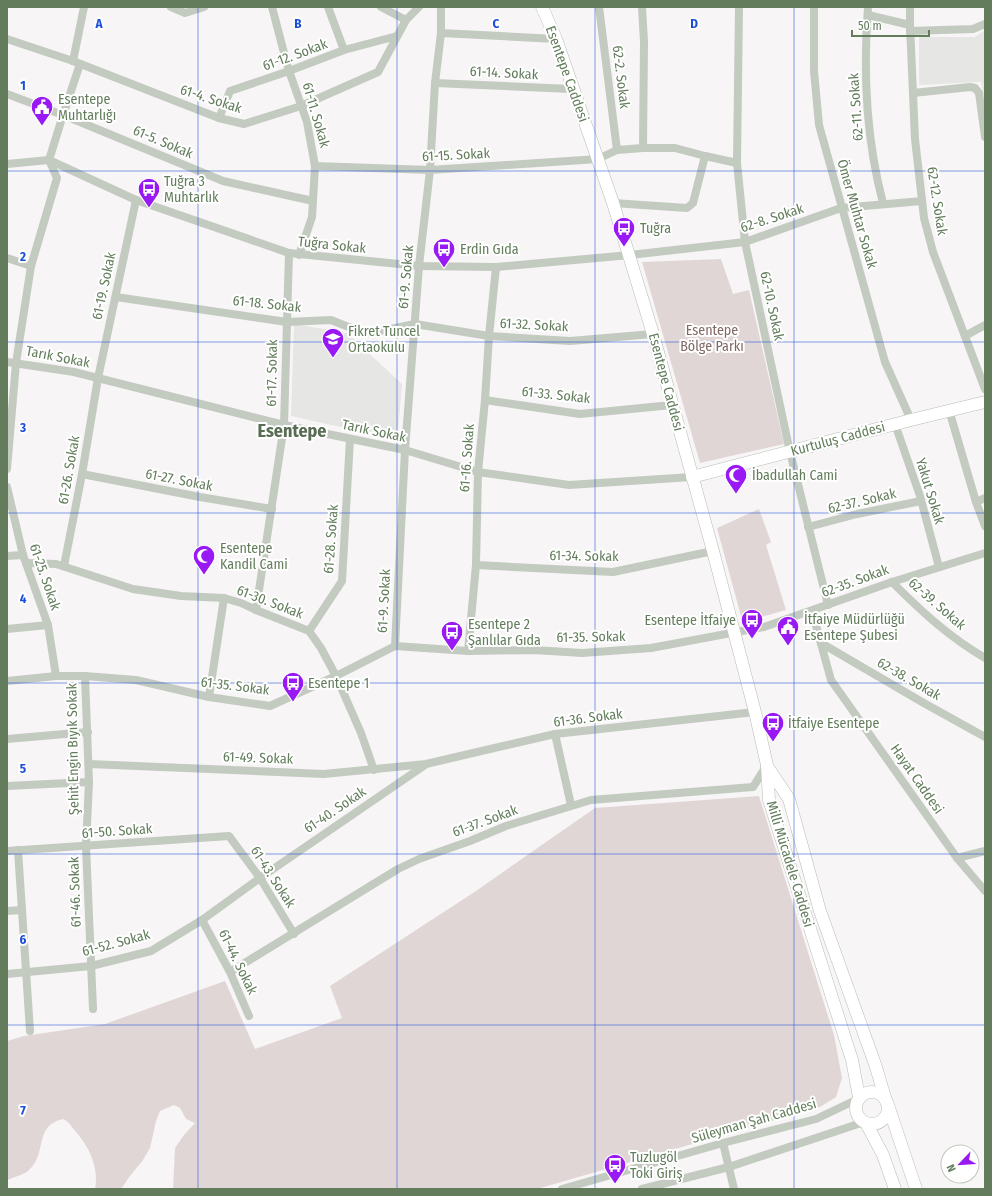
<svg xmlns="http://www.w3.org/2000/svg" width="992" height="1196" viewBox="0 0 992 1196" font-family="'Fira Sans Condensed',sans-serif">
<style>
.built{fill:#e6e6e5}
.green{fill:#e1d6d6}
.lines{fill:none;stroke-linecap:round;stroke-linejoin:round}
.secondary-casing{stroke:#b5bfb3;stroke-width:13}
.street{stroke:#c3cac0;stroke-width:8}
.secondary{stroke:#fff;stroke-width:12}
.grid{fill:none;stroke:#1d4ed8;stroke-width:1;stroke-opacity:0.55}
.labels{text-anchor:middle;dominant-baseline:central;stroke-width:4;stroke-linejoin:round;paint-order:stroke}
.street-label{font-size:14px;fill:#637d5c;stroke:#fff}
.poi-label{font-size:14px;fill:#637d5c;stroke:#fff;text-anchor:start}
.park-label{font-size:14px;fill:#806864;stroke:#fff}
.district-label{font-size:18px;font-weight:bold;fill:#586d53;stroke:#fff}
.grid-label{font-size:13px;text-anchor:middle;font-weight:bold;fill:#1d4ed8;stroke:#fff;stroke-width:4;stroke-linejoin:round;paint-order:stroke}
</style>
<rect width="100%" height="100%" fill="#f8f5f7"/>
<g class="built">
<path d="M 985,30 L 985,103 L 981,82 L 919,85 L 919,37 L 975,37 Z"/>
<path d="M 294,324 L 347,333 L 402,384 L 398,431 L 390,438 L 291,416 Z"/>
</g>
<g class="green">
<path d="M 721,259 L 733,294 L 749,290 L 784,444 L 700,463 L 642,262 Z"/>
<path d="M 759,509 L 771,542 L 766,545 L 786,610 L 750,620 L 741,616 L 717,528 Z"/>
<path d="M 759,796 L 834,1035 L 842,1078 L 836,1097 L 820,1107 L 537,1189 L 173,1189 L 175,1148 L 184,1135 L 195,1123 L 186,1119 L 180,1108 L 174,1105 L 160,1111 L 156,1121 L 150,1148 L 143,1160 L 130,1176 L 121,1189 L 95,1189 C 99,1169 90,1148 77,1133 C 72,1128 70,1122 63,1119 C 33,1126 48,1153 29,1170 C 24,1175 14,1177 7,1180 L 7,1041 L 24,1036 L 105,1024 L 225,981 L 255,1049 L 342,1018 L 330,986 L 473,893 L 595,808 Z"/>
</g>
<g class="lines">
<g class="secondary-casing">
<g id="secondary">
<path d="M 542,7 L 556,39 L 613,203 L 653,334 L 713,551 L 755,712 L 767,765 L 769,800 L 852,1060 L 859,1097"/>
<path d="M 692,477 L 911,420 L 985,402"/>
<path d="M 767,766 L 789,799 L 820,911 L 876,1067 L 886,1101"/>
<circle cx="872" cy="1108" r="16"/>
<path d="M 888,1105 L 916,1189"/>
<path d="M 866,1123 L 883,1155 L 895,1189"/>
</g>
</g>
<g class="street">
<path d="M 171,7 L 185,13 L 204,7"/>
<path d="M 272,7 L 288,68 L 307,122 L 315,166 L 312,217 L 299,255"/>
<path d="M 328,7 L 344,50"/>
<path d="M 381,7 L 406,20"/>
<path d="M 599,7 L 617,150"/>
<path d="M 642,7 L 644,42 L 643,148"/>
<path d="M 739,7 L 737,163 L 745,242 L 790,452 L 828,605"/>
<path d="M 814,7 L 814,71 L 819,125 L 885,362 L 911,420"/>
<path d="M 868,7 C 863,73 866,139 883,203"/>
<path d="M 910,7 L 910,25 L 915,139 L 924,218 L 933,252 L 985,389"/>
<path d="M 868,15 L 910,25"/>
<path d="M 910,31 L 973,29 L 985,24"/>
<path d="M 441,33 L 556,39"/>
<path d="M 7,39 L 73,61 L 219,118 L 244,124 L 301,106 L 378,72 L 406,20 L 419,7"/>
<path d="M 73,61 L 84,7"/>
<path d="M 435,83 L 572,89"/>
<path d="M 913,93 L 970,87 L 975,88 L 979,93 L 985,137"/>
<path d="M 7,94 L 63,115 L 223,181 L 313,201"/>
<path d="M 219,118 L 230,91 L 289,71 L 344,50 L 397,36"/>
<path d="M 7,164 L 49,160 L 136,200 L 289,253 L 419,266 L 496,267 L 630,255 L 745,242 L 841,208 L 922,201"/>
<path d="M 315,166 L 430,170 L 598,159 L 617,150 L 643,148 L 675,148 L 705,156 L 737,163"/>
<path d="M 613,203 L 687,208 L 693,203 L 705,156"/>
<path d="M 7,258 L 31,266"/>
<path d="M 116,297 L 287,322 L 331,320 L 356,330 L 371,333 L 415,324 L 489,336 L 570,341 L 653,334"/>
<path d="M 965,336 L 985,325"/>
<path d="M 7,362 L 74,372 L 284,425 L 405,450 L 478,472 L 569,485 L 692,477"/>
<path d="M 485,400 L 580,414 L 672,405"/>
<path d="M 949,410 L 976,502 L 985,526"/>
<path d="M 895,424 L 920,496 L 939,567"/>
<path d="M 7,469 L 16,363 L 31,266 L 57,178 L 49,160 L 63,115 L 80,64"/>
<path d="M 82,474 L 200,497 L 272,509"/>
<path d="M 7,487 L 23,555 L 48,625 L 56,676"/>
<path d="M 976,502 L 985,498"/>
<path d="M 808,527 L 857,514 L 921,501"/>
<path d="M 7,556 L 23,555"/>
<path d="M 26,563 L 56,564 L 133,589 L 181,596 L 224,598 L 241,603 L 256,610 L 309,631 L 321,648 L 336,676 L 361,733 L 374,770"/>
<path d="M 476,565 L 613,572 L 713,551"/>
<path d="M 64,566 L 82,474 L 98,378 L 136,200"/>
<path d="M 892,582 C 921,611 949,637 985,658"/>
<path d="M 256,610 L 284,425 L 289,253"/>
<path d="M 812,611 L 831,680 L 957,858 L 985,891"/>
<path d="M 7,629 L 48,625"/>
<path d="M 309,631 L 342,581 L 350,439"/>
<path d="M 821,643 L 922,702 L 985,737"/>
<path d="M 395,646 L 405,450 L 419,266 L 430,170 L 435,83 L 441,33 L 441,7"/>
<path d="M 468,651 L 476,565 L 478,472 L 485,400 L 489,336 L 496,267"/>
<path d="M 85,676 L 89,782 L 86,846 L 93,1009"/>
<path d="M 7,681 L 56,676 L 85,676 L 136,680 L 209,697 L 270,706 L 336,676 L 395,646 L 468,651 L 534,650 L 582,653 L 651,648 L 764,627 L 892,582 L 985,553"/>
<path d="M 209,697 L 224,598"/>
<path d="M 555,734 L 571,805"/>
<path d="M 7,739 L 88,732"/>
<path d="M 89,764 L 324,774 L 426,764 L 555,734 L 755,712"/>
<path d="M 7,786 L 89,782"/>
<path d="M 18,850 L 30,1031"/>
<path d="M 7,851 L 229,836 L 260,878 L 294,934"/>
<path d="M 957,858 L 985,851"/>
<path d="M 7,911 L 22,910"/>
<path d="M 202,920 L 230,972 L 249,1016"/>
<path d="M 230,972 L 398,869 L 419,859 L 470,841 L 506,826 L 591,800 L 753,787 L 767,765"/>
<path d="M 7,974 L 91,966 L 151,951 L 202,920 L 260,878 L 425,765"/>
<path d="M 723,1143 L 734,1189"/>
<path d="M 562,1189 L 723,1143 L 816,1119 L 858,1099"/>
<path d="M 642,1189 L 729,1167 L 864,1122"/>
</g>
<use href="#secondary" class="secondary"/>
</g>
<path class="grid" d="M 198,7 L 198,1189M 397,7 L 397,1189M 595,7 L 595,1189M 794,7 L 794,1189M 7,171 L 985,171M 7,342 L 985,342M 7,513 L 985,513M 7,683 L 985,683M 7,854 L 985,854M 7,1025 L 985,1025"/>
<defs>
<g id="civic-pin" transform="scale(1.15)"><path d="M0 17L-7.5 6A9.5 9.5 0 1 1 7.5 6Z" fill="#9919f4" stroke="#fff"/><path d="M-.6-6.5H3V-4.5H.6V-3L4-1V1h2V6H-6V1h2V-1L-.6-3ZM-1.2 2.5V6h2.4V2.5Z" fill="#fff"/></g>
<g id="bus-pin" transform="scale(1.15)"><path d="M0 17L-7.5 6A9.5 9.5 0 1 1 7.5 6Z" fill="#9919f4" stroke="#fff"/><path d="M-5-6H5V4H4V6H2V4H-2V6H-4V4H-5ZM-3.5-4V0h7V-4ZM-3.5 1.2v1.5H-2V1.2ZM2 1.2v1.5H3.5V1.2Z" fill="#fff"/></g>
<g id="school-pin" transform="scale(1.15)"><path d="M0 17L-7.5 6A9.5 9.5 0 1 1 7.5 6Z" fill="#9919f4" stroke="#fff"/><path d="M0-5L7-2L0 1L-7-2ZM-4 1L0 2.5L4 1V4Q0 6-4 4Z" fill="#fff"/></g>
<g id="mosque-pin" transform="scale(1.15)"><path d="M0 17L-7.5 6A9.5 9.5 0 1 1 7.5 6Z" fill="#9919f4" stroke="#fff"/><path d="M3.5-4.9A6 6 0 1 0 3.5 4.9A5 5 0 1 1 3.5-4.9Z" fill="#fff"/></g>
</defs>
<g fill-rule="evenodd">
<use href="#civic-pin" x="42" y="107"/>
<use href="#bus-pin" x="149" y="189"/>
<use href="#bus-pin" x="624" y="228"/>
<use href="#bus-pin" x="444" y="249"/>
<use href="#school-pin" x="333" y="339"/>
<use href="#mosque-pin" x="736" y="475"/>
<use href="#mosque-pin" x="204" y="556"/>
<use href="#bus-pin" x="752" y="620"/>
<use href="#civic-pin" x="788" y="627"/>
<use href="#bus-pin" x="452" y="632"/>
<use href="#bus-pin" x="293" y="683"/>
<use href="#bus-pin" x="773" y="723"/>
<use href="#bus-pin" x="615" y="1165"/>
</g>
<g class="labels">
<g class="street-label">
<text transform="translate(295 55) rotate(-20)">61-12. Sokak</text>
<text transform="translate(504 73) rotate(3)">61-14. Sokak</text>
<text transform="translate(567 74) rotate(70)">Esentepe Caddesi</text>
<text transform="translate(621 77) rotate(83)">62-2. Sokak</text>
<text transform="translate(211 99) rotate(18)">61-4. Sokak</text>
<text transform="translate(856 107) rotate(-94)">62-11. Sokak</text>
<text transform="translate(316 115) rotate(74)">61-11. Sokak</text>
<text transform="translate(163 142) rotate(23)">61-5. Sokak</text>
<text transform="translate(456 155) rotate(-3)">61-15. Sokak</text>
<text transform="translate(937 201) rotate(81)">62-12. Sokak</text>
<text transform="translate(857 214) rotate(74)">Ömer Muhtar Sokak</text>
<text transform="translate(772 218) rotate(-18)">62-8. Sokak</text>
<text transform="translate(332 245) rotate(6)">Tuğra Sokak</text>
<text transform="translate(406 277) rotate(-85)">61-9. Sokak</text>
<text transform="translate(104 286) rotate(-78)">61-19. Sokak</text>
<text transform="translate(267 304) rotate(6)">61-18. Sokak</text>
<text transform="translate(772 306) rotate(78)">62-10. Sokak</text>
<text transform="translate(534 325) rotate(3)">61-32. Sokak</text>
<text transform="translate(58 357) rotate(11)">Tarık Sokak</text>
<text transform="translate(272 373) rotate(-89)">61-17. Sokak</text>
<text transform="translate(666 382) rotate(75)">Esentepe Caddesi</text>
<text transform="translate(556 395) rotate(6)">61-33. Sokak</text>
<text transform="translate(374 431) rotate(12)">Tarık Sokak</text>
<text transform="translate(838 439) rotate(-15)">Kurtuluş Caddesi</text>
<text transform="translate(467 458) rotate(-86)">61-16. Sokak</text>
<text transform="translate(69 470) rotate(-80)">61-26. Sokak</text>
<text transform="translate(179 480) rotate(11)">61-27. Sokak</text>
<text transform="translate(930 491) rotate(73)">Yakut Sokak</text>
<text transform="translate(862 501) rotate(-13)">62-37. Sokak</text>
<text transform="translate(331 539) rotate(-86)">61-28. Sokak</text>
<text transform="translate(584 556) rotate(1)">61-34. Sokak</text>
<text transform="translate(45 577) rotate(71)">61-25. Sokak</text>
<text transform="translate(855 581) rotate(-20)">62-35. Sokak</text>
<text transform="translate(384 601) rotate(-87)">61-9. Sokak</text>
<text transform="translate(270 602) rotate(21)">61-30. Sokak</text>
<text transform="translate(937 604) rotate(41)">62-39. Sokak</text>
<text transform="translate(591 637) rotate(-1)">61-35. Sokak</text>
<text transform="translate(909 679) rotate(30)">62-38. Sokak</text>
<text transform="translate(235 686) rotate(7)">61-35. Sokak</text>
<text transform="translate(588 718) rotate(-7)">61-36. Sokak</text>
<text transform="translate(73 749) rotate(-91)">Şehit Engin Bıyık Sokak</text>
<text transform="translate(258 758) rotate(2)">61-49. Sokak</text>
<text transform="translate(917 779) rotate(55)">Hayat Caddesi</text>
<text transform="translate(335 810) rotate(-34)">61-40. Sokak</text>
<text transform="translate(485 821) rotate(-20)">61-37. Sokak</text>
<text transform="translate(117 831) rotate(-4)">61-50. Sokak</text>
<text transform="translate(790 864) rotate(73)">Milli Mücadele Caddesi</text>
<text transform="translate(273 877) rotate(57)">61-43. Sokak</text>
<text transform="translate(75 892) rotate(-92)">61-46. Sokak</text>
<text transform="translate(116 943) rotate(-15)">61-52. Sokak</text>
<text transform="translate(238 962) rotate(64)">61-44. Sokak</text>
<text transform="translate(754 1121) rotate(-16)">Süleyman Şah Caddesi</text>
</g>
<g class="poi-label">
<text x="58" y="99">Esentepe<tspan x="58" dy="16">Muhtarlığı</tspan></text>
<text x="164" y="181">Tuğra 3<tspan x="164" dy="16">Muhtarlık</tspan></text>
<text x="640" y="228">Tuğra</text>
<text x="460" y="249">Erdin Gıda</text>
<text x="348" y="331">Fikret Tuncel<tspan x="348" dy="16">Ortaokulu</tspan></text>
<text x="752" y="475">İbadullah Cami</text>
<text x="220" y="548">Esentepe<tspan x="220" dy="16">Kandil Cami</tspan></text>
<text x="804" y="619">İtfaiye Müdürlüğü<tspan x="804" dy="16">Esentepe Şubesi</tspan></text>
<text x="736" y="620" text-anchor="end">Esentepe İtfaiye</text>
<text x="468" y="624">Esentepe 2<tspan x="468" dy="16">Şanlılar Gıda</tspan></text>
<text x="308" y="683">Esentepe 1</text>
<text x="788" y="723">İtfaiye Esentepe</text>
<text x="630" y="1157">Tuzlugöl<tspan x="630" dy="16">Toki Giriş</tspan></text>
</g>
<g class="park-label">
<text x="712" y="330">Esentepe<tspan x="712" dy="16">Bölge Parkı</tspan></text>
</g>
<g class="district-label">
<text x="292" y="431">Esentepe</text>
</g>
</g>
<g class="grid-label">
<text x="99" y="28">A</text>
<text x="298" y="28">B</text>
<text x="496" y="28">C</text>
<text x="694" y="28">D</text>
<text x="23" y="90">1</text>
<text x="23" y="261">2</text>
<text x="23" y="432">3</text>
<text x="23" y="603">4</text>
<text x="23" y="773">5</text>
<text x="23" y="944">6</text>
<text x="23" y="1115">7</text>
</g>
<rect width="992" height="1196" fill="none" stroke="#637d5c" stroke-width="16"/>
<g transform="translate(960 1164) rotate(245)"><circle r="19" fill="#ffffff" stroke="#c1cbbe"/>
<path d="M0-3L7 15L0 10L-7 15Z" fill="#9919f4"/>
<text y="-6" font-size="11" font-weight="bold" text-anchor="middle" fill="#637d5c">N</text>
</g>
<path d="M852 30v6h77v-6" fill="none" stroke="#637d5c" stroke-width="2"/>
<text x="858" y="30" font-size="12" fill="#637d5c" stroke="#ffffff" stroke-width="3" paint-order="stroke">50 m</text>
</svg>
